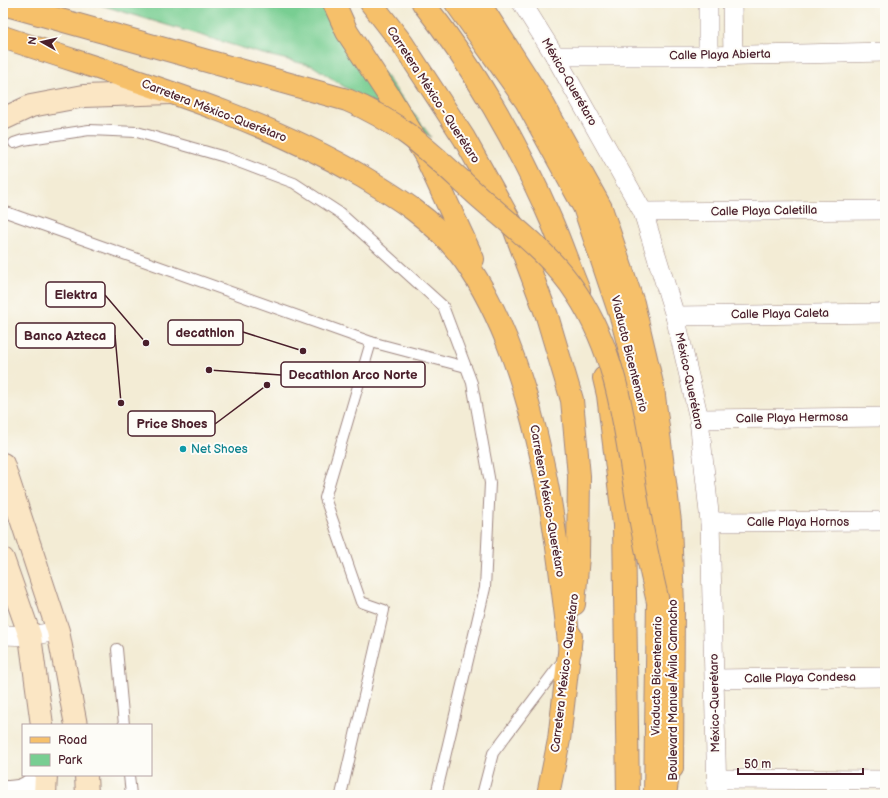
<svg xmlns="http://www.w3.org/2000/svg" width="888" height="798" viewBox="0 0 888 798" font-family="'Balsamiq Sans',sans-serif">
<style>
.green{fill:#78ce92;stroke:#61765e}
.lines{fill:none;stroke-linecap:round;stroke-linejoin:round}
.service-casing{stroke:#9e8680;stroke-width:12}
.minor-casing{stroke:#9e8680;stroke-width:20}
.tertiary-casing{stroke:#9e8680;stroke-width:24}
.secondary-casing{stroke:#9e8680;stroke-width:24}
.primary-casing{stroke:#9e8680;stroke-width:24}
.trunk-casing{stroke:#9e8680;stroke-width:24}
.motorway-casing{stroke:#9e8680;stroke-width:24}
.service{stroke:#fff;stroke-width:10}
.minor{stroke:#fff;stroke-width:19}
.tertiary{stroke:#fff;stroke-width:22}
.secondary{stroke:#fbe6c4;stroke-width:22}
.primary{stroke:#f6c06b;stroke-width:22}
.trunk{stroke:#f6c06b;stroke-width:22}
.motorway{stroke:#f6c06b;stroke-width:22}
.motorway-bridge-casing{stroke:#9e8680;stroke-width:24;stroke-linecap:butt}
.motorway-bridge{stroke:#f6c06b;stroke-width:22}
.culture-dot{fill:#0f9aa8;stroke:#fdfcf7;stroke-width:1.5}
.labels{text-anchor:middle;dominant-baseline:central;stroke-width:4;stroke-linejoin:round;paint-order:stroke}
.street-label{font-size:12px;fill:#4a1f2b;stroke:#fdfcf7}
.culture-label{font-size:12px;fill:#0d838f;stroke:#fdfcf7;text-anchor:start}
.leader{fill:none;stroke:#4a1f2b;stroke-width:1.5}
.callout-dot{fill:#4a1f2b;stroke:#fdfcf7;stroke-width:1.5}
.callout{fill:#fdfcf7;stroke:#4a1f2b;stroke-width:1.5}
.callout-label{font-size:13px;text-anchor:middle;font-weight:bold;fill:#4a1f2b}
</style>
<rect width="100%" height="100%" fill="#fdfcf7"/>
<filter id="ink" filterUnits="userSpaceOnUse"><feTurbulence type="fractalNoise" baseFrequency=".025" numOctaves="2"/><feDisplacementMap in="SourceGraphic" scale="8" xChannelSelector="R" yChannelSelector="G"/><feConvolveMatrix kernelMatrix="1 2 1 2 8 2 1 2 1" color-interpolation-filters="sRGB"/></filter>
<filter id="wash" filterUnits="userSpaceOnUse"><feTurbulence type="fractalNoise" baseFrequency=".012" numOctaves="4" result="noise"/><feDisplacementMap in="SourceGraphic" scale="16" xChannelSelector="R" yChannelSelector="G"/><feGaussianBlur stdDeviation="0.9" result="paint"/><feColorMatrix in="noise" values="0 0 0 0 0 0 0 0 0 0 0 0 0 0 0 0 0 1.4 0 .05"/><feComposite in="paint" operator="in"/></filter>
<g filter="url(#wash)">
<rect width="100%" height="100%" fill="#f3ecd5"/>
<path class="green" d="M 94,3 L 325,3 L 388,79 L 431,137 L 386,109 L 346,88 L 313,66 L 259,53 Z"/>
</g>
<g filter="url(#ink)">
<g class="lines">
<g class="service-casing">
<g id="service">
<path d="M 14,143 L 23,140 L 89,130 L 137,132 L 225,157 L 294,183 L 340,213 L 443,306 L 472,383 L 490,483 L 485,588 L 436,795"/>
<path d="M 3,211 L 371,342 L 325,498 L 361,602 L 384,610 L 341,795"/>
<path d="M 371,342 L 466,367"/>
<path d="M 117,649 L 124,725"/>
<path d="M 129,775 L 131,795"/>
<path d="M 482,795 L 493,753 L 564,659"/>
</g>
</g>
<g class="minor-casing">
<g id="minor">
<path d="M 522,3 L 555,56 L 643,212 L 675,316 L 699,419 L 710,522 L 717,795"/>
<path d="M 708,3 L 708,56"/>
<path d="M 732,3 L 733,56"/>
<path d="M 555,56 L 708,56 L 885,52"/>
<path d="M 643,212 L 885,210"/>
<path d="M 675,316 L 885,313"/>
<path d="M 699,419 L 885,417"/>
<path d="M 710,522 L 885,521"/>
<path d="M 3,635 L 30,636 L 58,631"/>
<path d="M 715,679 L 885,677"/>
<path d="M 717,779 L 885,780"/>
</g>
</g>
<g class="tertiary-casing">
<path id="tertiary" d="M 3,792 C 19,792 31,790 39,775"/>
</g>
<g class="secondary-casing">
<g id="secondary">
<path d="M 3,119 L 31,106 L 84,96 L 171,93"/>
<path d="M 3,464 L 58,631 L 76,725"/>
<path d="M 3,559 L 30,636 L 42,725"/>
<path d="M 86,775 L 87,795"/>
<path d="M 45,795 L 46,775"/>
</g>
</g>
<g class="primary-casing">
<path id="primary" d="M 479,3 L 541,100 L 601,208 L 633,303 L 653,388 L 670,522 L 673,607 L 672,768"/>
</g>
<g class="trunk-casing">
<g id="trunk">
<path d="M 334,3 L 347,32 L 389,96 L 425,155 L 473,259"/>
<path d="M 371,3 L 402,43 L 464,138 L 514,228 L 547,316 L 572,400 L 579,476 L 578,556 L 574,604"/>
<path d="M 423,3 C 473,66 519,146 551,220 C 561,243 569,267 579,291"/>
<path d="M 3,37 C 124,78 252,112 363,177 C 398,198 432,219 458,252 C 479,278 494,309 507,341 C 546,440 558,546 570,651"/>
<path d="M 604,378 L 608,395 L 624,525 L 628,795"/>
<path d="M 548,795 L 559,740 L 571,636"/>
<path d="M 665,795 L 672,749"/>
</g>
</g>
<g class="motorway-casing">
<path id="motorway" d="M 456,3 L 526,101 L 584,207 L 622,320 L 642,397 L 650,458 L 655,524 L 658,602 L 655,795"/>
</g>
<use href="#service" class="service"/>
<use href="#minor" class="minor"/>
<use href="#tertiary" class="tertiary"/>
<use href="#secondary" class="secondary"/>
<use href="#primary" class="primary"/>
<use href="#trunk" class="trunk"/>
<use href="#motorway" class="motorway"/>
<g class="motorway-bridge-casing">
<path id="motorway-bridge" d="M 3,4 L 347,100 C 403,123 433,155 477,195 C 512,226 552,255 577,294 C 616,353 624,420 635,488 C 641,526 649,564 658,602"/>
</g>
<use href="#motorway-bridge" class="motorway-bridge"/>
</g>
</g>
<circle class="culture-dot" cx="183" cy="449" r="4"/>
<g class="labels">
<g class="street-label">
<text transform="translate(720 55) rotate(-1)">Calle Playa Abierta</text>
<text transform="translate(569 82) rotate(60)">México-Querétaro</text>
<text transform="translate(433 95) rotate(57)">Carretera México - Querétaro</text>
<text transform="translate(214 111) rotate(21)">Carretera México-Querétaro</text>
<text transform="translate(764 211) rotate(-1)">Calle Playa Caletilla</text>
<text transform="translate(780 314) rotate(-1)">Calle Playa Caleta</text>
<text transform="translate(629 354) rotate(76)">Viaducto Bicentenario</text>
<text transform="translate(689 381) rotate(78)">México-Querétaro</text>
<text transform="translate(792 418) rotate(-1)">Calle Playa Hermosa</text>
<text transform="translate(547 501) rotate(80)">Carretera México-Querétaro</text>
<text x="798" y="522">Calle Playa Hornos</text>
<text transform="translate(565 673) rotate(-83)">Carretera México - Querétaro</text>
<text transform="translate(657 676) rotate(-89)">Viaducto Bicentenario</text>
<text transform="translate(800 678) rotate(-1)">Calle Playa Condesa</text>
<text transform="translate(673 690) rotate(-90)">Boulevard Manuel Ávila Camacho</text>
<text transform="translate(715 703) rotate(-91)">México-Querétaro</text>
</g>
<g class="culture-label">
<text x="191" y="449">Net Shoes</text>
</g>
</g>
<path class="leader" d="M146 343L105 295M303 351L243 332M121 403L115 335M209 370L281 375M267 385L215 424"/>
<g class="callout-dot">
<circle cx="146" cy="343" r="4"/>
<circle cx="303" cy="351" r="4"/>
<circle cx="121" cy="403" r="4"/>
<circle cx="209" cy="370" r="4"/>
<circle cx="267" cy="385" r="4"/>
</g>
<g class="callout">
<rect x="46" y="282" width="59" height="25" rx="4"/>
<rect x="168" y="320" width="75" height="25" rx="4"/>
<rect x="16" y="323" width="99" height="25" rx="4"/>
<rect x="281" y="362" width="144" height="25" rx="4"/>
<rect x="128" y="411" width="87" height="25" rx="4"/>
</g>
<g class="callout-label">
<text x="76" y="299">Elektra</text>
<text x="205" y="337">decathlon</text>
<text x="65" y="340">Banco Azteca</text>
<text x="353" y="379">Decathlon Arco Norte</text>
<text x="172" y="428">Price Shoes</text>
</g>
<rect width="888" height="798" fill="none" stroke="#fdfcf7" stroke-width="16"/>
<rect x="22" y="724" width="130" height="52" fill="#fdfcf7" stroke="#b5a4a5"/>
<rect x="30" y="737" width="20" height="6" fill="#f6c06b" stroke="#b5a4a5"/>
<text x="58" y="744" font-size="12" fill="#4a1f2b">Road</text>
<rect x="30" y="754" width="20" height="12" fill="#78ce92" stroke="#b5a4a5"/>
<text x="58" y="764" font-size="12" fill="#4a1f2b">Park</text>
<g transform="translate(42 42) rotate(278)" stroke="#fdfcf7" stroke-width="3" paint-order="stroke">
<path d="M0-3L7 15L0 10L-7 15Z" fill="#4a1f2b"/>
<text y="-6" font-size="11" font-weight="bold" text-anchor="middle" fill="#4a1f2b">N</text>
</g>
<path d="M738 768v6h125v-6" fill="none" stroke="#4a1f2b" stroke-width="2"/>
<text x="744" y="768" font-size="12" fill="#4a1f2b" stroke="#fdfcf7" stroke-width="3" paint-order="stroke">50 m</text>
</svg>
